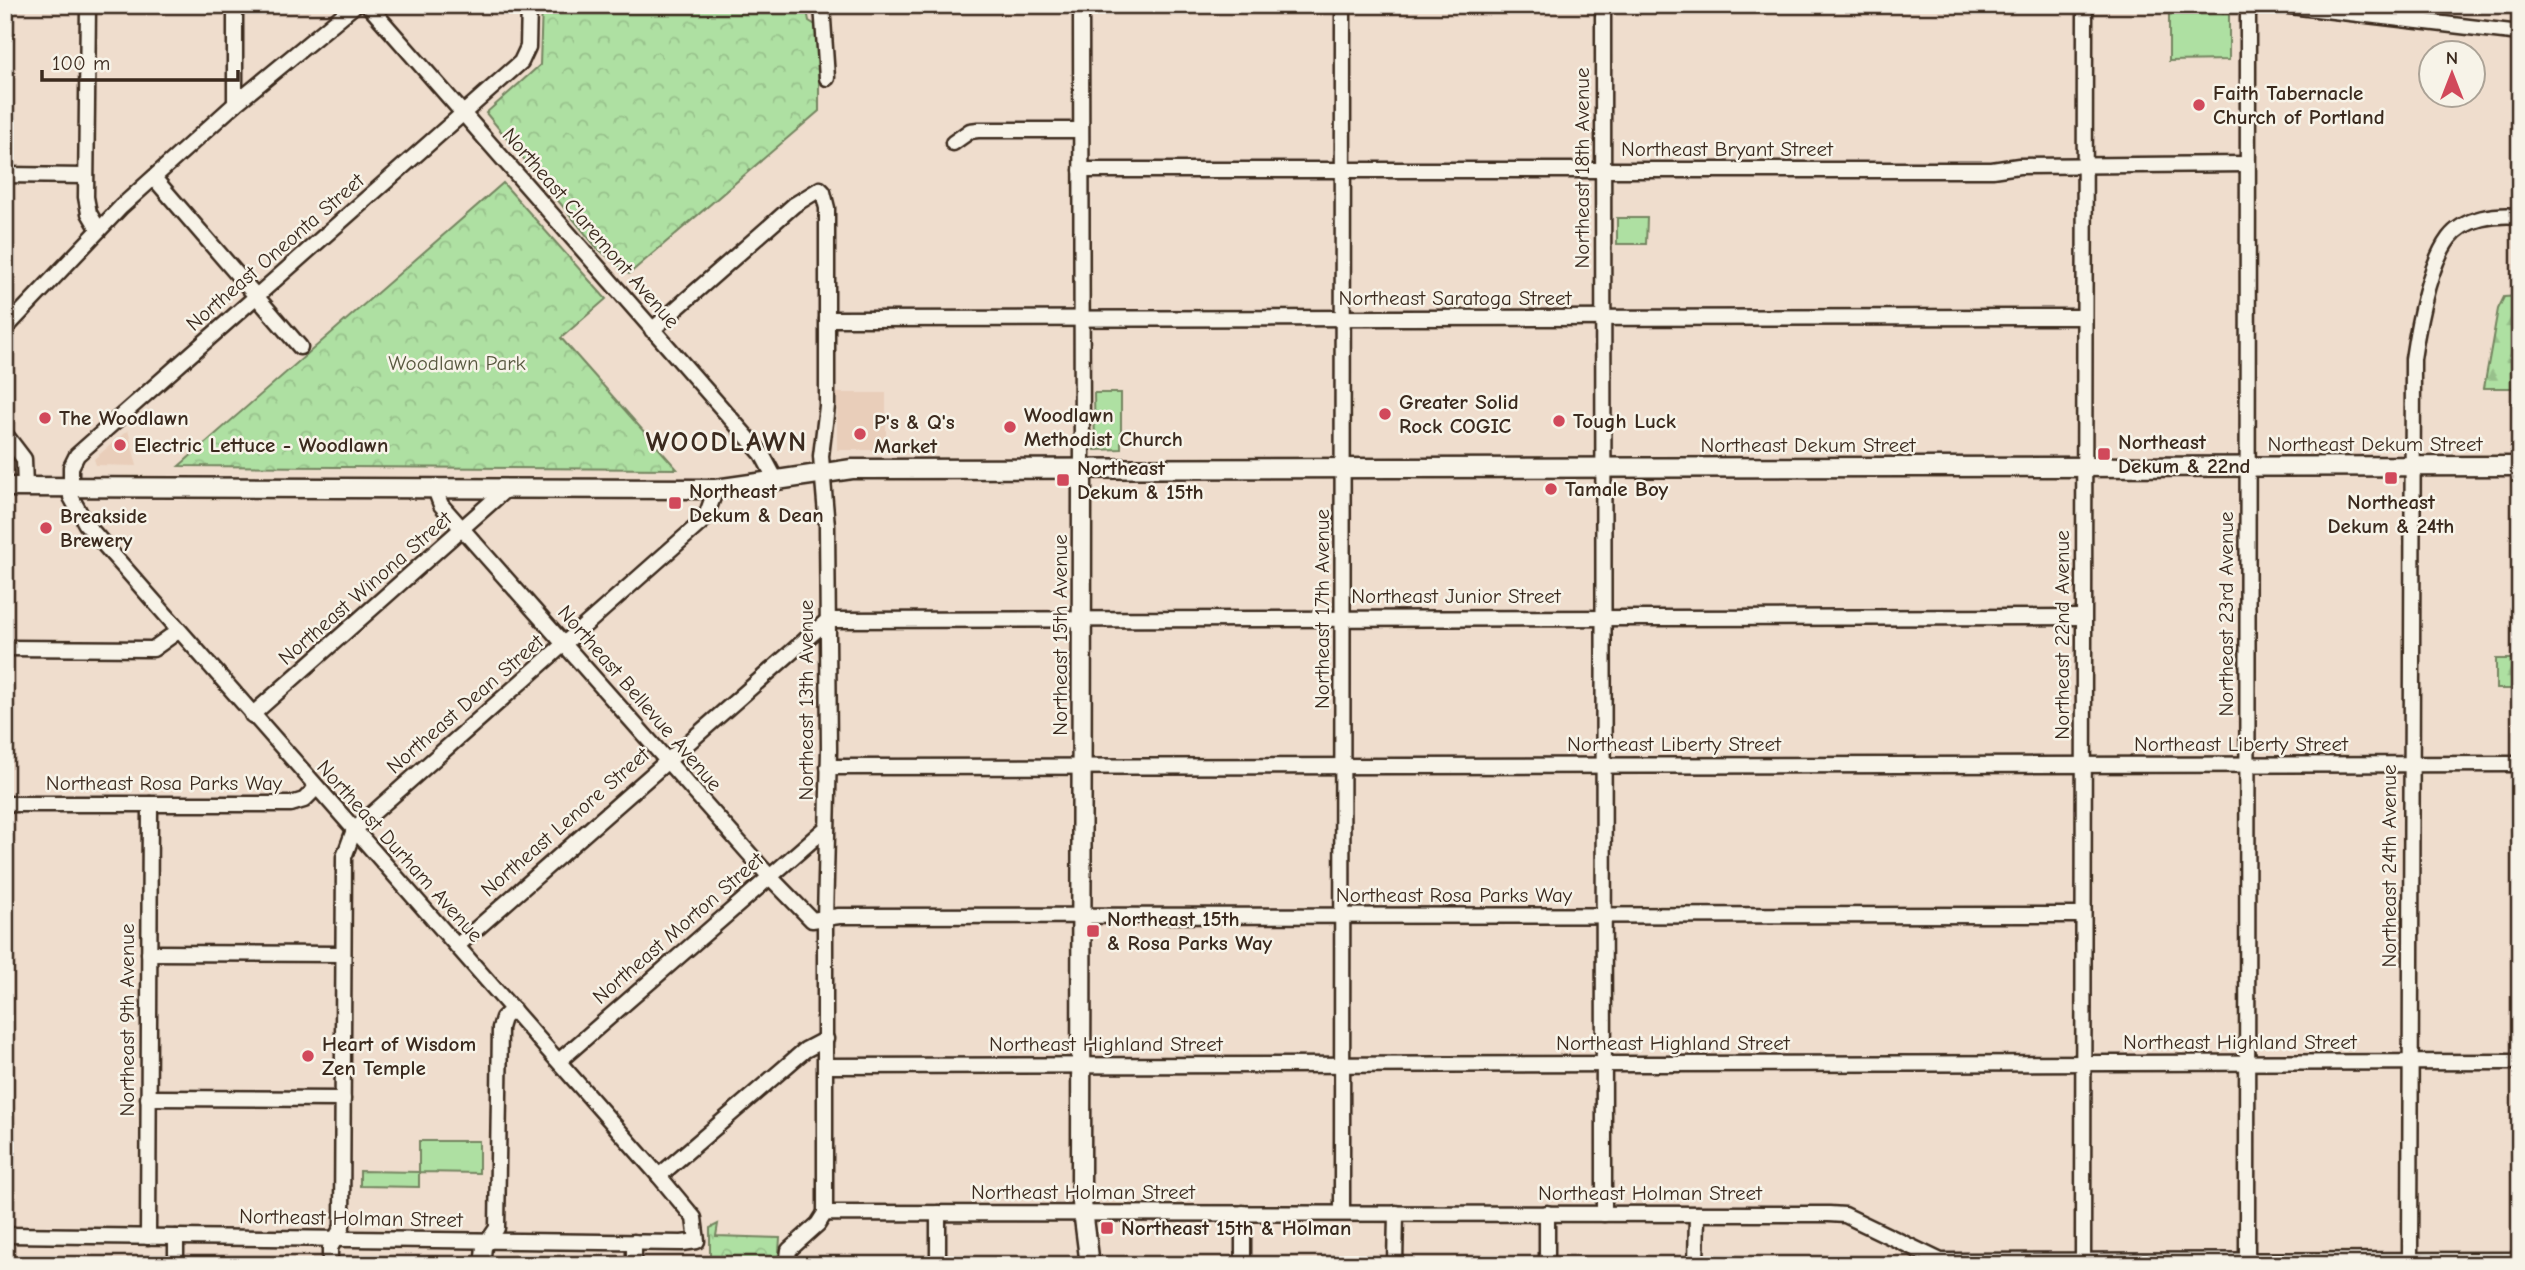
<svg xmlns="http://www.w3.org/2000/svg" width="2525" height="1270" viewBox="0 0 2525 1270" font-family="'Comic Neue',sans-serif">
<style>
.built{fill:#e9ceba}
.green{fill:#aee0a2;stroke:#748560;stroke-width:2}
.forest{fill:url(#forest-firs);stroke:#748560;stroke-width:2}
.park{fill:url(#park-crowns);stroke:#748560;stroke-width:2}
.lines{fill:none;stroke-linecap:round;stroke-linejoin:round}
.minor-casing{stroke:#3b2a1e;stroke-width:19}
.tertiary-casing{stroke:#3b2a1e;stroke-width:23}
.minor{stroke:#f7f3e8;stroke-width:14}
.tertiary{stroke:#f7f3e8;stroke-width:18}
.poi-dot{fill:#d1495b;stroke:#f7f3e8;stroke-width:2.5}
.labels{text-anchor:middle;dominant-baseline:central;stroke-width:5;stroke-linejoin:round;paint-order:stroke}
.poi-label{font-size:21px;font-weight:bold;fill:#3b2a1e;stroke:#f7f3e8;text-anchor:start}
.street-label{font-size:21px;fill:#3b2a1e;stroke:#f7f3e8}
.park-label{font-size:21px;fill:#58583f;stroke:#f7f3e8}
.district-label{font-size:28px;font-weight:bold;letter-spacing:2px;fill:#3b2a1e;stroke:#f7f3e8}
</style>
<defs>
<pattern id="forest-firs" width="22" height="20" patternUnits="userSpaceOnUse" patternTransform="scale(1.75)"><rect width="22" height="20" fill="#aee0a2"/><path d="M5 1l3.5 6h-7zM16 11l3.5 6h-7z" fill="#97c08b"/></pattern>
<pattern id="park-crowns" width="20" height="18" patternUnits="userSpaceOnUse" patternTransform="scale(1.75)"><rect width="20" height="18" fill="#aee0a2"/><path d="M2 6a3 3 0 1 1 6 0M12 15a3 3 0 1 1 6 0" fill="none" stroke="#97c08b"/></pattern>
</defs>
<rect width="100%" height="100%" fill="#efddcd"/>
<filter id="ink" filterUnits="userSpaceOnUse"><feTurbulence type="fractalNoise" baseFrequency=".0143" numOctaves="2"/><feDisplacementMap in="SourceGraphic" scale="14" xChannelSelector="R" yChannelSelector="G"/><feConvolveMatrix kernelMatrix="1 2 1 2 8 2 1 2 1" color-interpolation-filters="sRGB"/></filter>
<g filter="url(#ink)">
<g class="built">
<rect x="837" y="393" width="49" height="57"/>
<path d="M 128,430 L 137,466 L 96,465 L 94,459 Z"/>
</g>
<g class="green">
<path d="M 2169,8 L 2229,14 L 2229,60 L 2169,61 Z"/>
<path d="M 1617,218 L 1647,218 L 1646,244 L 1617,244 Z"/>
<path d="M 1094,393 L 1121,393 L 1121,449 L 1095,450 Z"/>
<path d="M 419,1141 L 479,1141 L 479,1173 L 419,1172 L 419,1187 L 360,1186 L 360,1171 L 419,1172 Z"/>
</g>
<g class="forest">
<path d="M 2520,296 L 2520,388 L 2484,388 L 2498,309 L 2504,297 Z"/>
<rect x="2496" y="659" width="24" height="30"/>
</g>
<g class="park">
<path d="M 542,5 L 678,5 L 688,8 L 806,5 L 809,21 L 817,26 L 819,33 L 819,111 L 629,274 L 597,248 L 486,113 L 540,65 Z"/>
<path d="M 503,183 L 606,299 L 561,338 L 677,469 L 179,466 Z"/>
<path d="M 718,1224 L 716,1236 L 780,1238 L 778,1265 L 710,1265 L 710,1228 Z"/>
</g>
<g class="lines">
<g class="minor-casing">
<g id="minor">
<path d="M 88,5 L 86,197 L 89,213 L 99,230"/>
<path d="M 368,5 L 762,454 L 777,482"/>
<path d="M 822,5 L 827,78"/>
<path d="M 1081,5 L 1082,468"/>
<path d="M 1603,5 L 1604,1214"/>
<path d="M 2282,5 L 2520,33"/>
<path d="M 235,104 L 235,5"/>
<path d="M 953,143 L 970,131 L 978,130 L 1080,130"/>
<path d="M 1081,170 L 1992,170 L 2019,166 L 2247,164"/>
<path d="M 5,175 L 85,176"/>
<path d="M 154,178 L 300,347"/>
<path d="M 827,319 L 2083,317"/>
<path d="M 5,329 L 121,207 L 235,104 L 355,5"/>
<path d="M 652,330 L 794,205 L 820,189 L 823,192 L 827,208 L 827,406 L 821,456 L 827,526 L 829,750 L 825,920 L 825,1213"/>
<path d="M 5,434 L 24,459 L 25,487"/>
<path d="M 435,489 L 441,505 L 769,876 L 812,920 L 839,916 L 2083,915"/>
<path d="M 5,648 L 153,649 L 178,631"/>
<path d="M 252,715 L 504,491"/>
<path d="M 828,767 L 2520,764"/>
<path d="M 5,804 L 291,804 L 304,800 L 316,788"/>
<path d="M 457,946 L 828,620 L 2083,617"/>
<path d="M 149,953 L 343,954"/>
<path d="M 559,1061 L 826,828"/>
<path d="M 826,1066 L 2520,1062"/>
<path d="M 148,1098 L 343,1099"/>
<path d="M 659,1176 L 805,1050 L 826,1039"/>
<path d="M 1342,1213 L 1343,5"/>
<path d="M 5,1235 L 682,1243 L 697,1241 L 694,1218 L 659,1176 L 86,524 L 71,497 L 71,467 L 77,455 L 521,62 L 528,47 L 529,5"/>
<path d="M 148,1237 L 150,804"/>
<path d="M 176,1265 L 176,1237"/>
<path d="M 330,1265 L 330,1248 L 342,1227 L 344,857 L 354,830 L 705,519 L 716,489"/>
<path d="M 482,1265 L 484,1247 L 497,1228 L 500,1028 L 503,1018 L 513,1009"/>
<path d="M 634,1265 L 634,1242"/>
<path d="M 787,1265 L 789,1250 L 818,1224 L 825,1213 L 1829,1214 L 1845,1215 L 1941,1261 L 2520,1260"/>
<path d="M 938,1265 L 938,1213"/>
<path d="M 1243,1265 L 1243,1213"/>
<path d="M 1395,1265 L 1396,1213"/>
<path d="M 1547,1265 L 1547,1213"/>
<path d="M 1696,1265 L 1697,1214"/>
<path d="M 2083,1265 L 2085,5"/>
<path d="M 2247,1265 L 2248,5"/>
<path d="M 2410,1265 L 2413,359 C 2418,325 2428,266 2449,238 C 2465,217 2496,214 2520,216"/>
</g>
</g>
<g class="tertiary-casing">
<g id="tertiary">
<path d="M 1082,468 L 1081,1195 L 1090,1265"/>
<path d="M 5,487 L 716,489 L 852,469 L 2520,466"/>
</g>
</g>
<use href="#minor" class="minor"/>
<use href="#tertiary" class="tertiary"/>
</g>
</g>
<g class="poi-dot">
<circle cx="2199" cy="105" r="7"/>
<circle cx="1385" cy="414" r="7"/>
<circle cx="45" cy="418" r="7"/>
<circle cx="1559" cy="421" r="7"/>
<circle cx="1010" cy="427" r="7"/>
<circle cx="860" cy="434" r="7"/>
<circle cx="120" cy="445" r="7"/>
<rect x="2097" y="447" width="14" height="14" rx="3.5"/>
<rect x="2384" y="471" width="14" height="14" rx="3.5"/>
<rect x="1056" y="473" width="14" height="14" rx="3.5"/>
<circle cx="1551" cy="489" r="7"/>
<rect x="668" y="496" width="14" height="14" rx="3.5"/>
<circle cx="46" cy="528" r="7"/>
<rect x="1086" y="924" width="14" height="14" rx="3.5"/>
<circle cx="308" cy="1056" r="7"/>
<rect x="1100" y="1221" width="14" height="14" rx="3.5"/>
</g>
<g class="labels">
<g class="poi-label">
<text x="2213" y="93">Faith Tabernacle<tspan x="2213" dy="24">Church of Portland</tspan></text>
<text x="1399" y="402">Greater Solid<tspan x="1399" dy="24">Rock COGIC</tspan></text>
<text x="1024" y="415">Woodlawn<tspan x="1024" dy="24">Methodist Church</tspan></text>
<text x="59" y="418">The Woodlawn</text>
<text x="1573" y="421">Tough Luck</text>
<text x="874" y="422">P's &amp; Q's<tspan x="874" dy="24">Market</tspan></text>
<text x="2118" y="442">Northeast<tspan x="2118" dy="24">Dekum &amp; 22nd</tspan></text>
<text x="134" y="445">Electric Lettuce - Woodlawn</text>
<text x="1077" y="468">Northeast<tspan x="1077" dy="24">Dekum &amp; 15th</tspan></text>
<text x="1565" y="489">Tamale Boy</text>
<text x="689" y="491">Northeast<tspan x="689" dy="24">Dekum &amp; Dean</tspan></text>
<text x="2391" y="502" text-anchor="middle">Northeast<tspan x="2391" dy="24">Dekum &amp; 24th</tspan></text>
<text x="60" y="516">Breakside<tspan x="60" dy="24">Brewery</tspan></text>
<text x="1107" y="919">Northeast 15th<tspan x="1107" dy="24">&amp; Rosa Parks Way</tspan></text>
<text x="322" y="1044">Heart of Wisdom<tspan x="322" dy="24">Zen Temple</tspan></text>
<text x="1121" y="1228">Northeast 15th &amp; Holman</text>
</g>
<g class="street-label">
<text x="1727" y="149">Northeast Bryant Street</text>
<text transform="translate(1582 168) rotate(-90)">Northeast 18th Avenue</text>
<text transform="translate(591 228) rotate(49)">Northeast Claremont Avenue</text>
<text transform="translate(275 252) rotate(-41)">Northeast Oneonta Street</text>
<text x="1455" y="298">Northeast Saratoga Street</text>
<text x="2375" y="444">Northeast Dekum Street</text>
<text x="1808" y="445">Northeast Dekum Street</text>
<text transform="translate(365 588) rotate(-41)">Northeast Winona Street</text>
<text x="1456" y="596">Northeast Junior Street</text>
<text transform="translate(1322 609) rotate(-90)">Northeast 17th Avenue</text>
<text transform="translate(2226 614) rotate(-90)">Northeast 23rd Avenue</text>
<text transform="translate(1060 635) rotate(-90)">Northeast 15th Avenue</text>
<text transform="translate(2062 635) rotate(-90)">Northeast 22nd Avenue</text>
<text transform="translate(640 698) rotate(49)">Northeast Bellevue Avenue</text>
<text transform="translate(806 700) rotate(-90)">Northeast 13th Avenue</text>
<text transform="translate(465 704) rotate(-41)">Northeast Dean Street</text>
<text x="1674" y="744">Northeast Liberty Street</text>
<text x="2241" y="744">Northeast Liberty Street</text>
<text x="164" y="783">Northeast Rosa Parks Way</text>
<text transform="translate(565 822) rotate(-41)">Northeast Lenore Street</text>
<text transform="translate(400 851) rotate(48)">Northeast Durham Avenue</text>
<text transform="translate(2389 866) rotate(-90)">Northeast 24th Avenue</text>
<text x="1454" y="895">Northeast Rosa Parks Way</text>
<text transform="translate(678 928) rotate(-41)">Northeast Morton Street</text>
<text transform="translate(127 1020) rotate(-90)">Northeast 9th Avenue</text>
<text x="2240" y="1042">Northeast Highland Street</text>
<text x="1673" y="1043">Northeast Highland Street</text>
<text x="1106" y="1044">Northeast Highland Street</text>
<text x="1083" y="1192">Northeast Holman Street</text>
<text x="1650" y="1193">Northeast Holman Street</text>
<text transform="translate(351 1218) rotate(1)">Northeast Holman Street</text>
</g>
<g class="park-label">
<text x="457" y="363">Woodlawn Park</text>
</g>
<g class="district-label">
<text x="727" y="442">WOODLAWN</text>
</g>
</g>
<rect width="2525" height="1270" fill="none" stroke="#f7f3e8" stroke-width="28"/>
<rect x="14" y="14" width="2497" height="1242" fill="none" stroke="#3b2a1e" stroke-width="2.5" filter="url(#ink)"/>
<g transform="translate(2452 74)"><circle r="33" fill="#f7f3e8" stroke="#aca397" stroke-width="2"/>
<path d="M0-5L12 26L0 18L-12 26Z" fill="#d1495b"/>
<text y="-10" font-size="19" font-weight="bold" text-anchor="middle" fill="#3b2a1e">N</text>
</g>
<path d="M42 70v10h196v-10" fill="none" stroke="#3b2a1e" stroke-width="3.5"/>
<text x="52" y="70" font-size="21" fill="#3b2a1e" stroke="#f7f3e8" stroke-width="5" paint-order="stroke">100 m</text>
</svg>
